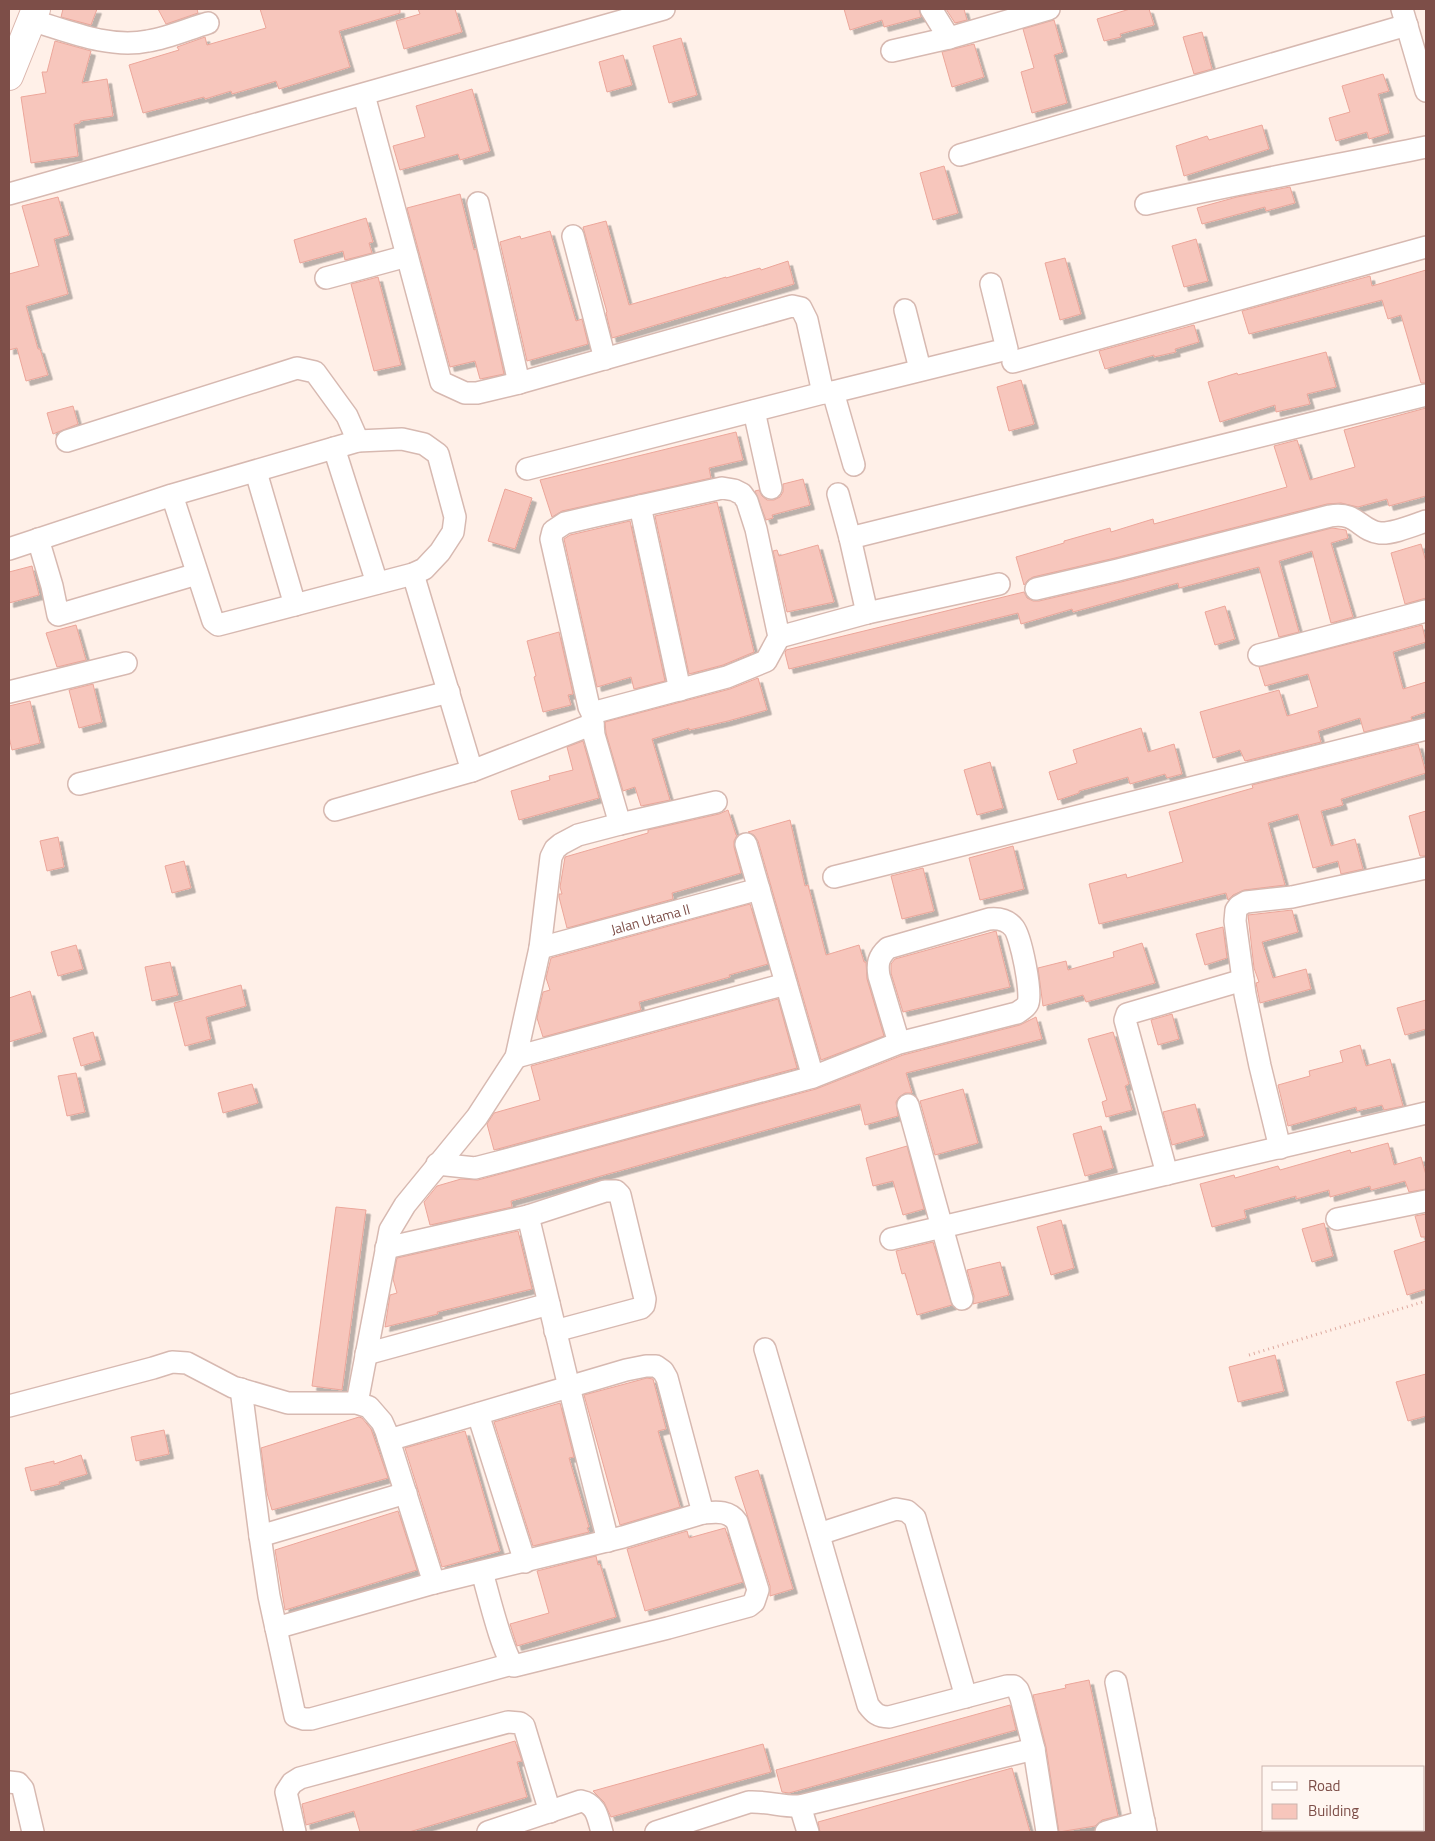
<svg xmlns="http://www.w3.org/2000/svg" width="1435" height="1841" viewBox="0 0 1435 1841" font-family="'Titillium Web',sans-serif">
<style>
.building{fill:#f7c6bc;stroke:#eca69a;filter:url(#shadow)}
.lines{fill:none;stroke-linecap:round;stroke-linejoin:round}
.street-casing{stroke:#d7b9b1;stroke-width:24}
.secondary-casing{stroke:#dbb7ae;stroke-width:30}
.path{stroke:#dda89e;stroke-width:3;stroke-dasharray:1 4;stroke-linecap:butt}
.street{stroke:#fff;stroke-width:21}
.secondary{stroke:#fff;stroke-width:28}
.labels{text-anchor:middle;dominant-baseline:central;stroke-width:4.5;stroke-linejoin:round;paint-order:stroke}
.street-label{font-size:14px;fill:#7d4e48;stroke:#fff6f1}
</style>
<defs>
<filter id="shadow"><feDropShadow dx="4.5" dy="4.5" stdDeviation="0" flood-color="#0004"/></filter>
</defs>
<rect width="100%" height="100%" fill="#fff0e8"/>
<g class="building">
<path d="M 63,9 L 97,9 L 91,25 L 61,17 Z"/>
<path d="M 158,9 L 197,9 L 198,13 L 166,24 Z"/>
<path d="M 260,9 L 400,9 L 400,13 L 339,31 L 350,67 L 279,89 L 276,81 L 232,94 L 231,91 L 205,99 L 204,97 L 143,113 L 129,65 L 179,50 L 177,47 L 205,37 L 207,45 L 266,28 Z"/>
<path d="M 418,9 L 455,9 L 462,32 L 404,49 L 396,21 L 420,14 Z"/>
<path d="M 844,9 L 919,9 L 921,17 L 884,27 L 882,20 L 850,30 Z"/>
<path d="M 946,9 L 964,9 L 967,20 L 955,23 Z"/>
<path d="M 1130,9 L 1149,9 L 1154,25 L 1120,34 L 1121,37 L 1104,41 L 1097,19 Z"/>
<path d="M 1054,20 L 1063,52 L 1054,55 L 1067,103 L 1032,113 L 1021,72 L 1034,68 L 1023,29 Z"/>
<path d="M 1202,32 L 1212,69 L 1194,74 L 1183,37 Z"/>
<path d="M 681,38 L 697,95 L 669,103 L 653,46 Z"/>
<path d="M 55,41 L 91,51 L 82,83 L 107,79 L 113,116 L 80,121 L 80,123 L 74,124 L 78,156 L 31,163 L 21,97 L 46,93 L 42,72 L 47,72 Z"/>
<path d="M 974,44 L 984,77 L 952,87 L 942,52 Z"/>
<path d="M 623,55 L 632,85 L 607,92 L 599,62 Z"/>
<path d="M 1383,74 L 1389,91 L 1378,94 L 1389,133 L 1369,139 L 1367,132 L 1336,141 L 1329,118 L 1350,112 L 1342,86 Z"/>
<path d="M 472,89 L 490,151 L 460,160 L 458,154 L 400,170 L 393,146 L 425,137 L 416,106 Z"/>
<path d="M 1262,125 L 1269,149 L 1184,176 L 1176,146 L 1207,136 L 1209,140 Z"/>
<path d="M 944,166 L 958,213 L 933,220 L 920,173 Z"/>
<path d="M 1290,187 L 1295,203 L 1266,211 L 1265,207 L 1202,224 L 1197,208 L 1237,197 Z"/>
<path d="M 460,194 L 474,250 L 476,249 L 504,374 L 480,379 L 475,361 L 450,367 L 407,208 Z"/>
<path d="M 58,197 L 69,235 L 54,239 L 68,294 L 26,306 L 38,349 L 40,349 L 48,375 L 26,381 L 17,348 L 9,350 L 9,274 L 39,266 L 22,206 Z"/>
<path d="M 366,218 L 373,242 L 369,243 L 372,253 L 345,260 L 343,251 L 300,263 L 294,240 Z"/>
<path d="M 606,221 L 629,305 L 726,277 L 726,278 L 760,268 L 761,270 L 788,261 L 794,284 L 612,338 L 606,313 L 607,312 L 583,227 Z"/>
<path d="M 550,231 L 576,321 L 582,319 L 588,344 L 527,361 L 500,242 L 520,236 L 521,239 Z"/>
<path d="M 1196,239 L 1208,281 L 1184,287 L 1172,246 Z"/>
<path d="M 1065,258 L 1081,314 L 1060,320 L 1045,263 Z"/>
<path d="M 1426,270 L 1426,383 L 1421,383 L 1401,315 L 1388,319 L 1382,300 L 1249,334 L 1242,311 L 1370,276 L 1372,286 Z"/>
<path d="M 378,277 L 401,365 L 374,371 L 351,284 Z"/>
<path d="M 1194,325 L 1199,342 L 1175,349 L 1176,352 L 1154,357 L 1154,355 L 1105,369 L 1099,351 Z"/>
<path d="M 1326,352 L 1336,387 L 1307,394 L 1310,404 L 1276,412 L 1275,405 L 1220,422 L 1208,382 L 1237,373 L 1238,375 Z"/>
<path d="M 1021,380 L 1034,424 L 1009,431 L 997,387 Z"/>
<path d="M 73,406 L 78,424 L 53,434 L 47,413 Z"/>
<path d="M 1426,408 L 1426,496 L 1389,506 L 1387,499 L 1358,507 L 1341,503 L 1327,504 L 1115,558 L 1033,577 L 1028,580 L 1024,585 L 1016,557 L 1064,543 L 1064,541 L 1110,528 L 1111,532 L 1153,519 L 1154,524 L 1287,487 L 1274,446 L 1297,440 L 1310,480 L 1355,467 L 1344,430 Z"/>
<path d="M 736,432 L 743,460 L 709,468 L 711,478 L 562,511 L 552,517 L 540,480 Z"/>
<path d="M 803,479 L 810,505 L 772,515 L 773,518 L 766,520 L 755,491 L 759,490 L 762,496 L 767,500 L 774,500 L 780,497 L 783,492 L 783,484 Z"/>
<path d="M 505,489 L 532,498 L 515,549 L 488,541 Z"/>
<path d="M 717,502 L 754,652 L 723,665 L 689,674 L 655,516 Z"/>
<path d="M 630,521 L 665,681 L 634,689 L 631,677 L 597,687 L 564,539 L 570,535 Z"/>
<path d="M 1332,528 L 1346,530 L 1348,538 L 1331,543 L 1353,617 L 1331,623 L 1312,551 L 1279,561 L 1299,632 L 1279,637 L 1259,567 L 1179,588 L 1178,583 L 1073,612 L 1072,609 L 1021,624 L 1018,613 L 789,669 L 785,653 L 786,650 L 1024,592 L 1027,598 L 1033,601 L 1039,601 L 1121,582 Z"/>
<path d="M 1421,544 L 1426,562 L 1426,598 L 1405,604 L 1391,553 Z"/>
<path d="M 818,545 L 834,602 L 787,612 L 773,551 L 777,550 L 779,556 Z"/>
<path d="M 32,566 L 39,595 L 9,603 L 9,572 Z"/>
<path d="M 1225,606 L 1235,639 L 1215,645 L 1205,612 Z"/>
<path d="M 76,625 L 86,660 L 57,667 L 46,633 Z"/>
<path d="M 1422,625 L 1426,642 L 1393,652 L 1403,689 L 1426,682 L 1426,712 L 1411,717 L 1412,720 L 1364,732 L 1360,718 L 1318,731 L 1321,742 L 1245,761 L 1240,750 L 1213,758 L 1200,712 L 1279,690 L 1287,716 L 1318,707 L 1308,674 L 1265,686 L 1259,667 Z"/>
<path d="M 559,632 L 573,694 L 568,695 L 571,705 L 543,712 L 534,677 L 536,676 L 527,641 Z"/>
<path d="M 758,678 L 767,710 L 728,721 L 689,730 L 689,728 L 652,739 L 670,800 L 641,806 L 635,787 L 623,791 L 606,733 L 605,722 L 730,689 Z"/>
<path d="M 93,684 L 102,722 L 79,728 L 69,690 Z"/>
<path d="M 30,701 L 40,743 L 12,750 L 9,737 L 9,706 Z"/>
<path d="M 1141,728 L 1148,752 L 1174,744 L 1182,774 L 1167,778 L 1165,774 L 1130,784 L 1128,777 L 1079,791 L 1079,793 L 1058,800 L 1049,772 L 1077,763 L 1073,750 Z"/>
<path d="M 583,741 L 599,798 L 519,820 L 511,791 L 550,780 L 549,776 L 573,770 L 567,747 Z"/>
<path d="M 1418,744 L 1426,773 L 1341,799 L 1343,805 L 1321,811 L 1331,846 L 1355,839 L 1363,869 L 1341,874 L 1338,861 L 1313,868 L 1298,814 L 1268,823 L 1285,885 L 1244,890 L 1233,895 L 1228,900 L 1226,893 L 1099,924 L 1089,884 L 1126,874 L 1127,878 L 1183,862 L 1169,812 L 1253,788 L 1252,785 Z"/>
<path d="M 990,762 L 1003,808 L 977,815 L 964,770 Z"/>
<path d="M 728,810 L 736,835 L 737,835 L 734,841 L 734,847 L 741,873 L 672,893 L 673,899 L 567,928 L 559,897 L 559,894 L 562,894 L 560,887 L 565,857 L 648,833 L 648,830 L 719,814 Z"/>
<path d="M 1426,811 L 1426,856 L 1420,856 L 1409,816 Z"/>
<path d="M 790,820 L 805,886 L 808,885 L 826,955 L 859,945 L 864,962 L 866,962 L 867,979 L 884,1036 L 821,1060 L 758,841 L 754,835 L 748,832 Z"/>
<path d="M 58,837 L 64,867 L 47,871 L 40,841 Z"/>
<path d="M 1013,846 L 1024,889 L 980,900 L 969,858 Z"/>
<path d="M 184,861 L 191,888 L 172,893 L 165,866 Z"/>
<path d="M 923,868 L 934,911 L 902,919 L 891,876 Z"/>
<path d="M 750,904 L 768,964 L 729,975 L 730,977 L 639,1002 L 641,1010 L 543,1037 L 537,1018 L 543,992 L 550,990 L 546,978 L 551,958 Z"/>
<path d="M 1292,910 L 1298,932 L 1262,942 L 1273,978 L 1306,969 L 1311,989 L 1260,1003 L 1256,983 L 1259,982 L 1254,968 L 1248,915 Z"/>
<path d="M 1223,927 L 1227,958 L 1205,965 L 1196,934 Z"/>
<path d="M 996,931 L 1010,987 L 903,1012 L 891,973 L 891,964 L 895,959 Z"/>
<path d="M 1142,943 L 1155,983 L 1086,1002 L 1083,995 L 1043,1006 L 1038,968 L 1066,961 L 1068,970 L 1114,957 L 1113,952 Z"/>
<path d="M 76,945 L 83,969 L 58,976 L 51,952 Z"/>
<path d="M 170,962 L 178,995 L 152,1001 L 145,967 Z"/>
<path d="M 241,985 L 246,1006 L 206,1017 L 211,1039 L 185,1046 L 174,1003 Z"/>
<path d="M 30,991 L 42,1032 L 9,1042 L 9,998 Z"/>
<path d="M 778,999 L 797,1068 L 494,1150 L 487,1124 L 494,1113 L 540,1100 L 531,1066 Z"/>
<path d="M 1426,1000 L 1426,1029 L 1405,1035 L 1397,1008 Z"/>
<path d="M 1172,1014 L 1179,1039 L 1158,1045 L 1151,1020 Z"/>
<path d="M 1036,1017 L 1042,1039 L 906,1073 L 912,1093 L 905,1093 L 899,1097 L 896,1102 L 898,1116 L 865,1125 L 860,1104 L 511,1201 L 512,1207 L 430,1225 L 424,1202 L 437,1186 L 461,1179 L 478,1180 L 816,1089 L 903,1055 L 1020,1025 Z"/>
<path d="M 93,1032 L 101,1060 L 81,1066 L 73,1038 Z"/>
<path d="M 1113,1032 L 1129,1084 L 1125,1086 L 1132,1110 L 1106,1117 L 1102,1102 L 1107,1100 L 1088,1039 Z"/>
<path d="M 1360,1045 L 1366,1066 L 1390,1059 L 1403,1106 L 1384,1110 L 1382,1105 L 1357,1111 L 1356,1107 L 1288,1126 L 1278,1085 L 1310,1076 L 1309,1071 L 1343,1062 L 1340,1051 Z"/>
<path d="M 76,1073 L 85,1112 L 67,1116 L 58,1076 Z"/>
<path d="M 252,1084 L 258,1103 L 223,1113 L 218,1093 Z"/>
<path d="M 963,1089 L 978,1143 L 935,1155 L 920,1101 Z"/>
<path d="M 1195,1104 L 1204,1136 L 1172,1145 L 1163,1112 Z"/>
<path d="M 1101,1126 L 1113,1168 L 1085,1176 L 1073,1134 Z"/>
<path d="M 1388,1143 L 1394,1165 L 1421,1157 L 1426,1175 L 1426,1189 L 1409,1192 L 1405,1181 L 1371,1190 L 1370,1186 L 1330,1197 L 1329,1190 L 1296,1199 L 1296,1196 L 1244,1210 L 1246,1218 L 1212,1227 L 1200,1184 L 1234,1175 L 1235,1178 L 1278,1166 L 1280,1170 L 1350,1150 L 1351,1153 Z"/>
<path d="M 907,1146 L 924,1209 L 903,1215 L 893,1181 L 873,1186 L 866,1158 Z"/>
<path d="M 336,1207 L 366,1210 L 342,1390 L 312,1386 Z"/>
<path d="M 1426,1214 L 1426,1237 L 1421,1237 L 1415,1216 Z"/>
<path d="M 1061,1220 L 1074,1268 L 1051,1275 L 1037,1227 Z"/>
<path d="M 1324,1223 L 1333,1256 L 1312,1262 L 1302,1229 Z"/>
<path d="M 518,1231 L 532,1289 L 437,1312 L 438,1314 L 385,1327 L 390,1295 L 397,1293 L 393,1279 L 397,1258 Z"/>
<path d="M 1426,1241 L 1426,1289 L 1407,1295 L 1394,1251 Z"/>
<path d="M 933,1242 L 952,1305 L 917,1315 L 905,1273 L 902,1274 L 896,1251 Z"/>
<path d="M 1000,1262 L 1009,1295 L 973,1304 L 974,1296 L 967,1270 Z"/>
<path d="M 1275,1355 L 1284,1391 L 1238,1402 L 1229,1367 Z"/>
<path d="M 1426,1374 L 1426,1416 L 1408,1421 L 1396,1382 Z"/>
<path d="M 647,1378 L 653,1379 L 666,1429 L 658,1431 L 680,1507 L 620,1525 L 584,1395 Z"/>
<path d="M 560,1403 L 574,1457 L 569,1458 L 589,1527 L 587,1528 L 589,1532 L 533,1546 L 494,1422 Z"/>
<path d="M 359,1417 L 362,1418 L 371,1429 L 388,1478 L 272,1510 L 267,1493 L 261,1448 Z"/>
<path d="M 164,1430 L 169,1454 L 136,1461 L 131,1437 Z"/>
<path d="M 465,1431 L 500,1551 L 442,1567 L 405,1448 Z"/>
<path d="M 81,1455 L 87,1474 L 59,1482 L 60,1484 L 31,1491 L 25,1468 L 54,1461 L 54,1464 Z"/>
<path d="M 758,1470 L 793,1589 L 770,1596 L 770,1586 L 735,1477 Z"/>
<path d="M 398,1511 L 417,1570 L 285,1610 L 275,1550 Z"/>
<path d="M 725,1528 L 743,1582 L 645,1611 L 627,1549 L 687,1531 L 689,1538 Z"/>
<path d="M 596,1556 L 598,1565 L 600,1564 L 616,1617 L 517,1646 L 510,1624 L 549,1613 L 537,1571 Z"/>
<path d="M 1089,1680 L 1118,1816 L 1102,1820 L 1095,1826 L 1059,1832 L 1046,1747 L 1033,1695 L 1066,1688 L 1065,1685 Z"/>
<path d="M 1010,1705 L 1016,1730 L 789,1793 L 782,1792 L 776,1770 Z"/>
<path d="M 515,1741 L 522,1761 L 517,1762 L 527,1797 L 409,1832 L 360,1832 L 354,1811 L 306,1825 L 302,1804 Z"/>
<path d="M 763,1744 L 771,1772 L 731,1783 L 611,1817 L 604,1802 L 593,1791 Z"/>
<path d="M 1012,1768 L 1030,1832 L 820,1832 L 818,1822 Z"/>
</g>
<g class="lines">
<g class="street-casing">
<g id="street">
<path d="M 931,9 L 949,38"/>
<path d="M 1402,9 L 1426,91"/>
<path d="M 31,20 C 68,31 109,49 148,41 C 168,38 188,29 208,23"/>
<path d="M 892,51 L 949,38 L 1049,9"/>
<path d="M 364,95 L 441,382 L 465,393 L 477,393 L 519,383 L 792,306 L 801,308 L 807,320 L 823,393 L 833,392 L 1007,349 L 991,284"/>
<path d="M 960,155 L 1407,25"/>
<path d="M 9,194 L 664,9"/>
<path d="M 478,203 L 519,383"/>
<path d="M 1146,204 C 1239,183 1333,166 1426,147"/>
<path d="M 573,236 L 605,359"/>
<path d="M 326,278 L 407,256"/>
<path d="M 905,310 L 920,369"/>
<path d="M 1013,362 L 1426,247"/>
<path d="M 833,392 L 854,465"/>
<path d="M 754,411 L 771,488"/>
<path d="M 67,441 L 297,368 L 315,372 L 347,416 L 358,441"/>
<path d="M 334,448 L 377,583"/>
<path d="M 527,469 L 823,393"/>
<path d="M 256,472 L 295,605"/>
<path d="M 838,494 L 850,538 L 867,613"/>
<path d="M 640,506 L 680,690"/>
<path d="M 850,538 L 1426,395"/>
<path d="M 38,539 L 52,586 L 58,615 L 197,574"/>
<path d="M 9,549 L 172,495 L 358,441 L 402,439 L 424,444 L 438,454 L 455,517 L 453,532 L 440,552 L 424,569 L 413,574 L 218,625 L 213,621 L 172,495"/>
<path d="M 413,574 L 472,771 L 593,724"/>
<path d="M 1036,589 L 1118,570 L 1330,516 C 1357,511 1360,531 1380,533 C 1393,534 1414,525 1426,521"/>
<path d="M 779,637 L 867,613 L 999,584"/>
<path d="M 1259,655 L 1426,611"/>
<path d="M 9,692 L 126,663"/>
<path d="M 592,713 L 727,677 L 766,661 L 779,637 L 756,529 L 747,501 L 742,494 L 734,490 L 722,488 L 595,516 L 565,523 L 553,531 L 551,539 L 589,707 L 592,713 L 594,735 L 620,824"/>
<path d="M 79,784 L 449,692"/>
<path d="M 335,810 L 472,771"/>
<path d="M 746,844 L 813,1077"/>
<path d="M 834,877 L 1426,729"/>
<path id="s1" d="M 540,948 L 759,889"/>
<path d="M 516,1057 L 786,984"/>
<path d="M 908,1105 L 962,1299"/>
<path d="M 1280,1148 L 1260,1066 L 1245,994 L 1235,921 L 1236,910 L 1239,906 L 1246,902 L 1292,897 L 1426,868"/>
<path d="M 437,1164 L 475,1168 L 506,1160 L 813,1077 L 899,1043 L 1017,1013 C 1021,1010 1026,1008 1028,1003 C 1032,992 1021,937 1014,928 C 1008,920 999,918 989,919 L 888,948 C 878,957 877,964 879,976 L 899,1043"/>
<path d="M 1167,1174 L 1125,1020 L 1127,1014 L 1243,980"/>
<path d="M 528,1216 L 569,1387 L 608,1541"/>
<path d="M 1337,1219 L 1426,1201"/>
<path d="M 891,1239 L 1426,1113"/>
<path d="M 386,1248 L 528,1216 L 605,1191 L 616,1191 L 620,1195 L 645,1299 L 644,1305 L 641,1308 L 555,1331"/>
<path d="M 765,1349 L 868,1705 C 874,1713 878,1717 889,1717 L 1007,1686 L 1014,1686 L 1018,1690 L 1021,1698 L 1034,1749 L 1047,1832"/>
<path d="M 366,1354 L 549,1304"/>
<path d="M 241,1389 L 260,1536 L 269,1596 L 295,1716 L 304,1719 L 311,1719 L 512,1664"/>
<path d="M 357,1403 L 390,1230 L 405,1205 L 477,1117 L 516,1057 L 540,948 L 551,857 L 555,849 L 561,844 L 578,835 L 620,824 L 716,802"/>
<path d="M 9,1406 L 153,1368 L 172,1362 L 187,1363 L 233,1387 L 288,1403 L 357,1403 L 369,1407 L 382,1422 L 386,1431 L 434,1583"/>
<path d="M 478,1414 L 525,1562"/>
<path d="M 389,1440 L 626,1370 L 646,1366 L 656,1366 L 663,1371 L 667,1378 L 703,1513"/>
<path d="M 819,1534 L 896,1509 L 907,1511 L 915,1518 L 966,1697"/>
<path d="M 260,1536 L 406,1493"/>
<path d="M 276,1628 L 434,1583 L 623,1537 L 703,1513 C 716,1512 729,1510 737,1522 L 758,1590 L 754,1602 L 749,1606 L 668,1628 L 514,1666 C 502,1653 488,1592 482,1572"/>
<path d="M 1116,1682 L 1146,1832"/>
<path d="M 9,1782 L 18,1783 L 23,1789 L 33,1832"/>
<path d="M 800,1806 L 808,1832"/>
<path d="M 295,1832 L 286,1792 L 292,1783 L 300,1778 L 508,1722 L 520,1723 L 524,1726 L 550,1812"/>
<path d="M 488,1832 L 581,1801 C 597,1804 598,1819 602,1832"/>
<path d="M 656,1832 L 749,1802 C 767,1801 783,1807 800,1806 L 1034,1749"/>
<path d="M 1106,1832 L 1144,1821"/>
</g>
</g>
<g class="secondary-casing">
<path id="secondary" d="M 9,76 L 36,9"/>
</g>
<path class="path" d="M 1249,1355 L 1426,1301"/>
<use href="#street" class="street"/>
<use href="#secondary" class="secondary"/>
</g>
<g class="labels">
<g class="street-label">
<text stroke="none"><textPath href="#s1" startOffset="114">Jalan Utama ll</textPath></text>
</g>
</g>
<rect width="1435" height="1841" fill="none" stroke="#7d4e48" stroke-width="20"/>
<rect x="1262" y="1766" width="162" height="65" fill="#fff6f1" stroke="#cbb3ad"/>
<rect x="1272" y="1782" width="25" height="8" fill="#ffffff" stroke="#cbb3ad"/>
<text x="1308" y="1791" font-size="15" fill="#7d4e48">Road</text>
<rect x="1272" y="1804" width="25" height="15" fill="#f7c6bc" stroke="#cbb3ad"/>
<text x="1308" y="1816" font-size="15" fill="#7d4e48">Building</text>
</svg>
